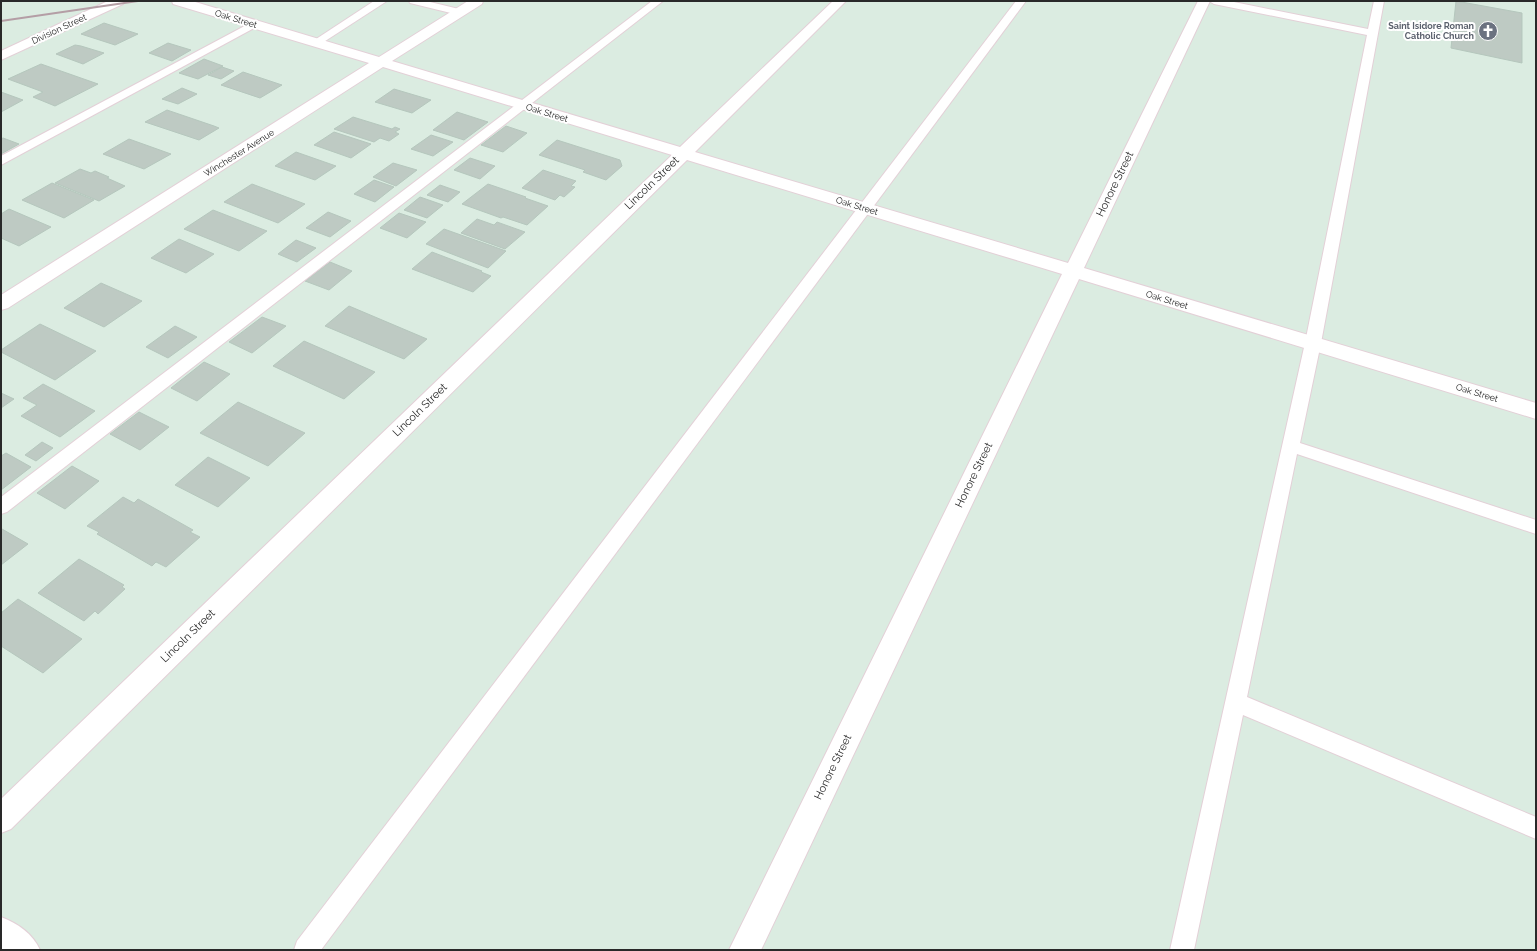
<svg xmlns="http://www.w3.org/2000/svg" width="1537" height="951" viewBox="0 0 1537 951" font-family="Raleway,sans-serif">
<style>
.building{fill:#becac3;stroke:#b5c7bd}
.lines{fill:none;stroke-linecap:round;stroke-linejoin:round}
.service-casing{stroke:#e3d0d7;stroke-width:2}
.minor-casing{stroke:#e3d0d7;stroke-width:2}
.service{fill:#fff;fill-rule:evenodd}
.minor{fill:#fff;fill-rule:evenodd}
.rail{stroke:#b49ea5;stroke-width:2}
.labels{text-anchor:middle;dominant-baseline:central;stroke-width:4;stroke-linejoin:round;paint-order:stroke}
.far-street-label{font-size:9px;fill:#292929;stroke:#fff}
.far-worship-label{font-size:9px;font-weight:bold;fill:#5b616d;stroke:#fff;text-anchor:end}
.street-label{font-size:11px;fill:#292929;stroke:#fff}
</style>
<rect width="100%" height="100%" fill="#dbece1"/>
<g class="building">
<path d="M 1456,1 L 1522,13 L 1522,63 L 1451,48 Z"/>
<path d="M 104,23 L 138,34 L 115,45 L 81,34 Z"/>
<path d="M 168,43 L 191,50 L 172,61 L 149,53 Z"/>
<path d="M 75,45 L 81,46 L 104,53 L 83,64 L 56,54 Z"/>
<path d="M 204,59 L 223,66 L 198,79 L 179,73 Z"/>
<path d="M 41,64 L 98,84 L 55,106 L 33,97 L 43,92 L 8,79 Z"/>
<path d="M 222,67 L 234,71 L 221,79 L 208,75 Z"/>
<path d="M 243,72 L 282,85 L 260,98 L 221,85 Z"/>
<path d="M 182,88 L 197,94 L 178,104 L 162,99 Z"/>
<path d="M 394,89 L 431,100 L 412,113 L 375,102 Z"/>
<path d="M 1,92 L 23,100 L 1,112 Z"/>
<path d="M 167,110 L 214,126 L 219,128 L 199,140 L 145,122 Z"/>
<path d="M 457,112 L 488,122 L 464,140 L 433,130 Z"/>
<path d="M 353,117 L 392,129 L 395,127 L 400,129 L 395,132 L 399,134 L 389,141 L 380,138 L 374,142 L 334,129 Z"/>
<path d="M 506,126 L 527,133 L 503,152 L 481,145 Z"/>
<path d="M 334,132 L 371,144 L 351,158 L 314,145 Z"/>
<path d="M 431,135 L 453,142 L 433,156 L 411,149 Z"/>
<path d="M 3,138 L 19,144 L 1,154 L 1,139 Z"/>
<path d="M 129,139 L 171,154 L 144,169 L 103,154 Z"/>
<path d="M 557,140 L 620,160 L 622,166 L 606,180 L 583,172 L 585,170 L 539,155 Z"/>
<path d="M 296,152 L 336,166 L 315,180 L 275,166 Z"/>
<path d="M 470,158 L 495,166 L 480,179 L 454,170 Z"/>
<path d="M 393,163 L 417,170 L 396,186 L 373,177 Z"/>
<path d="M 80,169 L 91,173 L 95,171 L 109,177 L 107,178 L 125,186 L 99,201 L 55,183 Z"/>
<path d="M 543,170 L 576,181 L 571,186 L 575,187 L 564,197 L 560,195 L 555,200 L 522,188 Z"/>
<path d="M 374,180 L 394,187 L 375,202 L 354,194 Z"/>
<path d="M 52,183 L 94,200 L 64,218 L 22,200 Z"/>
<path d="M 252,184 L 305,204 L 278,223 L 224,202 Z"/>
<path d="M 488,184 L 526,197 L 525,198 L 548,206 L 527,225 L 503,217 L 501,218 L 462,204 Z"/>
<path d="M 440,185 L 460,192 L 448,202 L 427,195 Z"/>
<path d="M 420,197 L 443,205 L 427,218 L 404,210 Z"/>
<path d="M 9,209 L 51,227 L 19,246 L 1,238 L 1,214 Z"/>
<path d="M 213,210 L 267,231 L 239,251 L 184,229 Z"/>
<path d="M 328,212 L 351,221 L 330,237 L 306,228 Z"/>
<path d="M 399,213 L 426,222 L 407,238 L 380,228 Z"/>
<path d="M 477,219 L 494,225 L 497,222 L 525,232 L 505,249 L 461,233 Z"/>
<path d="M 444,229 L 506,251 L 488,268 L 426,244 Z"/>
<path d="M 179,239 L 214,254 L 186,273 L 151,258 Z"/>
<path d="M 296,240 L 316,248 L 297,262 L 278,254 Z"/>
<path d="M 432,252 L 482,271 L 481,272 L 491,276 L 473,292 L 412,269 Z"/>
<path d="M 330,262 L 352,271 L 329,290 L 305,281 Z"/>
<path d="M 101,283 L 142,301 L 104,327 L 64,308 Z"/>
<path d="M 349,306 L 427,339 L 404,359 L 325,326 Z"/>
<path d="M 262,317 L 286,326 L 252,353 L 229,342 Z"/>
<path d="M 40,324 L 96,351 L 55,380 L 1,352 L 1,350 Z"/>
<path d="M 175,326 L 197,337 L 168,358 L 146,347 Z"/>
<path d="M 304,341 L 375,372 L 344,399 L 273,366 Z"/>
<path d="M 204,362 L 230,374 L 197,401 L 171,388 Z"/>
<path d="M 43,384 L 95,411 L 60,437 L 21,416 L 37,405 L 23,398 Z"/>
<path d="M 1,393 L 14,399 L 1,408 Z"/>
<path d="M 238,402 L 305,433 L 268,466 L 200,433 Z"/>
<path d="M 139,412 L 169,427 L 140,450 L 110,434 Z"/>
<path d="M 42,442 L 53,448 L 36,461 L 25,455 Z"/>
<path d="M 6,453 L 31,467 L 1,490 L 1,456 Z"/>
<path d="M 208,457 L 250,478 L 218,507 L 175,485 Z"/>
<path d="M 72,466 L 99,481 L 65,509 L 37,493 Z"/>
<path d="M 123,497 L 134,503 L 138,499 L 193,530 L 190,532 L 200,537 L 166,567 L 156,562 L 152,566 L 97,534 L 99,532 L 87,526 Z"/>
<path d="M 2,529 L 28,544 L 1,565 L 1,530 Z"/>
<path d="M 79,559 L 124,585 L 122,587 L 125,589 L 98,614 L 95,611 L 84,621 L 38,593 Z"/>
<path d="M 18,599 L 82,639 L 43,673 L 1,646 L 1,613 Z"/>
</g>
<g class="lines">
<g class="service-casing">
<g id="service">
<path d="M 374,1 L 387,1 L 319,45 L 311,45 L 310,43 Z"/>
<path d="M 409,1 L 426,1 L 463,10 L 464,12 L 459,15 L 410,3 Z"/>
<path d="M 652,1 L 663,1 L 7,512 L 1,514 L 1,497 Z"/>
<path d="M 1016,1 L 1026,1 L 321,950 L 294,950 L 297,941 Z"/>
<path d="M 1209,1 L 1229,1 L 1368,29 L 1374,1 L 1384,1 L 1321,343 L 1300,443 L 1536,520 L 1536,534 L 1297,454 L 1247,697 L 1536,817 L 1536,839 L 1243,715 L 1194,950 L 1170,950 L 1305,343 L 1367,35 L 1214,4 Z"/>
<path d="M 254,21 L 259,24 L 258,26 L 1,165 L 1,156 Z"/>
</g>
</g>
<g class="minor-casing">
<g id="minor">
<path d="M 108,1 L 124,1 L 123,4 L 1,60 L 1,51 Z"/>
<path d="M 172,1 L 192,1 L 379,57 L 468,1 L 483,1 L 482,4 L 392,61 L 680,147 L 833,1 L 846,1 L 695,152 L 1068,263 L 1198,1 L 1210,1 L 1084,268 L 1536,403 L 1536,419 L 1079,279 L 761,950 L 729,950 L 1062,274 L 687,160 L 11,829 L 1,833 L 1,799 L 672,155 L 383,67 L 8,308 L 1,310 L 1,295 L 369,63 L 173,4 Z"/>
<path d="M 1,917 C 17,923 33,934 40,950 L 1,950 Z"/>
</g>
</g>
<use href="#service" class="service"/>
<use href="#minor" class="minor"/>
<path class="rail" d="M 1,21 L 138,1"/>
</g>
<defs>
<g id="church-disc" transform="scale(1)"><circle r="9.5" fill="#6b7280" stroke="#fff"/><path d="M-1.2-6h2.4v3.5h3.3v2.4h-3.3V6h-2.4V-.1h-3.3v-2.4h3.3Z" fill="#fff"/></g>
</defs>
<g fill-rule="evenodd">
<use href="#church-disc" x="1488" y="31"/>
</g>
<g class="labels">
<g class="far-street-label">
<text transform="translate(236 19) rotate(17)">Oak Street</text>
<text transform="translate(59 29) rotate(-25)">Division Street</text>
<text transform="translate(547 113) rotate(17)">Oak Street</text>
<text transform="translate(239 153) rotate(-32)">Winchester Avenue</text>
<text transform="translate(857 206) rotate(17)">Oak Street</text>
<text transform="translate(1167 300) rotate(17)">Oak Street</text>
<text transform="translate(1477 393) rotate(17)">Oak Street</text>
</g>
<g class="far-worship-label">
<text x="1474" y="26">Saint Isidore Roman<tspan x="1474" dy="10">Catholic Church</tspan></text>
</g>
<g class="street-label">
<text transform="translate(652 183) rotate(-44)">Lincoln Street</text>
<text transform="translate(1115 184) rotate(-64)">Honore Street</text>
<text transform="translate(420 410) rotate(-44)">Lincoln Street</text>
<text transform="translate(974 475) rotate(-64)">Honore Street</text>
<text transform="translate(188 636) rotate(-44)">Lincoln Street</text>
<text transform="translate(833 767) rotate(-64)">Honore Street</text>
</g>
</g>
<rect width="1537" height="951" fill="none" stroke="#292929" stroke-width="4"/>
</svg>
